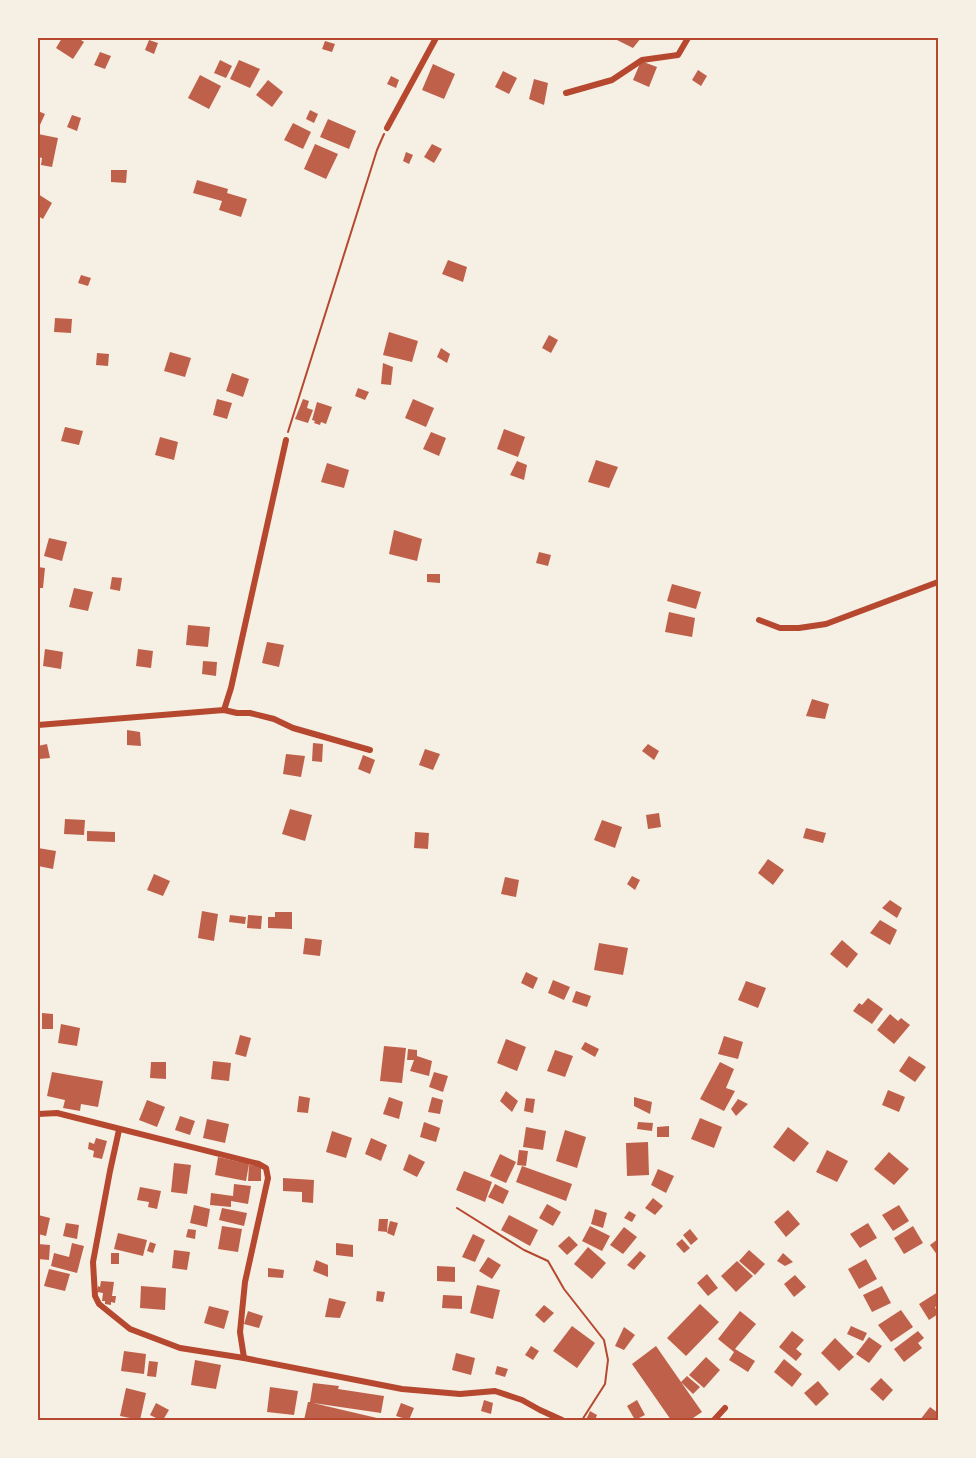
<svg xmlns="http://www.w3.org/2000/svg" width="976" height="1458" viewBox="0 0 976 1458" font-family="'IBM Plex Sans',sans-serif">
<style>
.building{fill:#bf614a}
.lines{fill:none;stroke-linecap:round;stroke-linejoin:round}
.path{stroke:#b5482f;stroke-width:2}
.minor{stroke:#b5482f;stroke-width:6}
.neatline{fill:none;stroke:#b5482f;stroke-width:2}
</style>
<rect width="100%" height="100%" fill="#f6efe4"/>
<g class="building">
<path d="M 62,38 L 78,38 L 84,42 L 73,59 L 56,48 Z"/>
<path d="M 617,38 L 641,38 L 633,48 L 615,39 Z"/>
<path d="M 149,40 L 158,43 L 154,54 L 145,50 Z"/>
<path d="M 325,41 L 335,44 L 332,52 L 322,49 Z"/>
<path d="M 100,52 L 111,56 L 105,69 L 94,65 Z"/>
<path d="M 220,60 L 232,66 L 226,78 L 214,73 Z"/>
<path d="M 239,60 L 260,69 L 250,88 L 230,79 Z"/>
<path d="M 641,61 L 657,67 L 649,87 L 633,80 Z"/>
<path d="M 433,64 L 455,74 L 444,99 L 422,90 Z"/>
<path d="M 698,70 L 707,76 L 701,86 L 692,80 Z"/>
<path d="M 503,71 L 517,78 L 509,94 L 495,87 Z"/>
<path d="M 200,75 L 221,86 L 209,109 L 188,98 Z"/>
<path d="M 391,76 L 399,80 L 396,88 L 387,84 Z"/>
<path d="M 534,79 L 548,83 L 544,105 L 529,99 Z"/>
<path d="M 268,80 L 283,92 L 272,107 L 256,95 Z"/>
<path d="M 310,110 L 318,114 L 314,123 L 306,119 Z"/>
<path d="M 38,111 L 45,114 L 40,125 L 38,124 Z"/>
<path d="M 72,115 L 81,118 L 77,131 L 67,127 Z"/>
<path d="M 328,119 L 356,131 L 349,149 L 320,137 Z"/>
<path d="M 293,123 L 311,132 L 303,149 L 284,140 Z"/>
<path d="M 38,134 L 58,138 L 52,167 L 41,165 L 42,158 L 38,157 Z"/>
<path d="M 315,144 L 338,154 L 326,179 L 304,169 Z"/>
<path d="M 432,144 L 442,149 L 434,163 L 424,157 Z"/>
<path d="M 406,152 L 413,155 L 409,164 L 403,161 Z"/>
<path d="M 111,170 L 127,170 L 126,183 L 111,182 Z"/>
<path d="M 197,180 L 228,189 L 227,193 L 247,199 L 241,217 L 219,210 L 222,201 L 193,193 Z"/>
<path d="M 38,194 L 52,203 L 43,219 L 38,216 Z"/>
<path d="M 448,260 L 467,267 L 463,282 L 442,274 Z"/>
<path d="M 81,275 L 91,278 L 88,286 L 78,283 Z"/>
<path d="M 55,318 L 72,319 L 71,333 L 54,332 Z"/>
<path d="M 389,332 L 418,341 L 412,362 L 383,355 Z"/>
<path d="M 549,335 L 558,340 L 551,353 L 542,348 Z"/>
<path d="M 441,348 L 450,354 L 447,363 L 437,357 Z"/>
<path d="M 170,352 L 191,358 L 185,377 L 164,371 Z"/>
<path d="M 97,353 L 109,354 L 108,366 L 96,365 Z"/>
<path d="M 383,363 L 393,367 L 391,385 L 381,384 Z"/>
<path d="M 232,373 L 249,379 L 243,397 L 226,391 Z"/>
<path d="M 358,388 L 369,392 L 365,400 L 355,396 Z"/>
<path d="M 217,399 L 232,403 L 227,419 L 213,415 Z"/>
<path d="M 303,399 L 309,401 L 307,408 L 313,410 L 308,423 L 295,419 Z"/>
<path d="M 413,399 L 434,408 L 426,427 L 405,418 Z"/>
<path d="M 317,402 L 332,407 L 326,424 L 321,422 L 320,425 L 314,423 L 315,421 L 312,420 Z"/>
<path d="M 65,427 L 83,431 L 79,445 L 61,441 Z"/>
<path d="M 504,429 L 525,437 L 518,457 L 497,449 Z"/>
<path d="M 431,432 L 446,438 L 439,456 L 423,449 Z"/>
<path d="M 160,437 L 178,442 L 174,460 L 155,455 Z"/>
<path d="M 596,460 L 618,467 L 609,488 L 588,482 Z"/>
<path d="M 517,461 L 527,465 L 524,480 L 510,475 Z"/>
<path d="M 327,463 L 349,470 L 344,488 L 321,482 Z"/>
<path d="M 394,530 L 422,539 L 417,561 L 389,554 Z"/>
<path d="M 49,538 L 67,542 L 62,561 L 44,556 Z"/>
<path d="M 539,552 L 551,555 L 548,566 L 536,563 Z"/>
<path d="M 38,567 L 45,568 L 43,588 L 38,588 Z"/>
<path d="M 427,574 L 440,574 L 440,583 L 427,582 Z"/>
<path d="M 112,577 L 122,578 L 120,591 L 110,589 Z"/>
<path d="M 672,584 L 701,592 L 696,609 L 667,601 Z"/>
<path d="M 74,588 L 93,592 L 88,611 L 69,607 Z"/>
<path d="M 669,612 L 695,618 L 692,637 L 665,632 Z"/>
<path d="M 188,625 L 210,627 L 208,647 L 186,645 Z"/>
<path d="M 267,642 L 284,645 L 279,667 L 262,663 Z"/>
<path d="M 45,649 L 63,652 L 61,669 L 43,666 Z"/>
<path d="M 138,649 L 153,651 L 151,668 L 136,666 Z"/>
<path d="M 203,661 L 217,662 L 216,676 L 202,674 Z"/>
<path d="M 812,699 L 829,704 L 825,719 L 806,716 Z"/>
<path d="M 127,730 L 140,732 L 141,746 L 127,745 Z"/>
<path d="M 313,743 L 323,744 L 322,762 L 312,761 Z"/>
<path d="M 47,744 L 50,758 L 39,759 L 38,746 Z"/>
<path d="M 648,744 L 659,751 L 654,760 L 642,751 Z"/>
<path d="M 425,749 L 440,754 L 433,770 L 419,765 Z"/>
<path d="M 286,754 L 305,756 L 301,777 L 283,774 Z"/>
<path d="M 363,755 L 375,760 L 370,774 L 358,769 Z"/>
<path d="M 290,809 L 312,815 L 305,841 L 282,834 Z"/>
<path d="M 659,813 L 661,827 L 648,829 L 646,815 Z"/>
<path d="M 65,819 L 85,820 L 84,835 L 64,834 Z"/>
<path d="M 602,820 L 622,827 L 615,848 L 594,840 Z"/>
<path d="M 806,828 L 826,833 L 823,843 L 803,838 Z"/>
<path d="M 87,831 L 115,832 L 115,842 L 87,841 Z"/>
<path d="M 415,832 L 429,833 L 428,849 L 414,848 Z"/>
<path d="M 38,848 L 56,851 L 53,869 L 38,866 Z"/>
<path d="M 768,859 L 784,870 L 773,885 L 758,873 Z"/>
<path d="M 154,874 L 170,881 L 163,896 L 147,890 Z"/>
<path d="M 632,876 L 640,880 L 635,890 L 627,884 Z"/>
<path d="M 505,877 L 519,880 L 516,897 L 501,894 Z"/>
<path d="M 890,900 L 902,908 L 897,918 L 882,908 Z"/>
<path d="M 202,911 L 218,914 L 214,941 L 198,938 Z"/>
<path d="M 275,912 L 292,912 L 292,929 L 268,928 L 268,917 L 275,917 Z"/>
<path d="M 230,915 L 246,917 L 245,924 L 229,922 Z"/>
<path d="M 248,915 L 262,916 L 261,929 L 247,928 Z"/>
<path d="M 880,920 L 897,930 L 890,945 L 870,933 Z"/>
<path d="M 305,938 L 322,940 L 320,956 L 303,954 Z"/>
<path d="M 842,940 L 858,954 L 847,968 L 830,954 Z"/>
<path d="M 599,943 L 628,948 L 623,975 L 594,970 Z"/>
<path d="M 526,972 L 538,978 L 533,989 L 521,983 Z"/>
<path d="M 553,980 L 570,987 L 564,1000 L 548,993 Z"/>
<path d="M 746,981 L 766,988 L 758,1008 L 738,1000 Z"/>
<path d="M 576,991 L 591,996 L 587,1007 L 572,1002 Z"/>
<path d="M 868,998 L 883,1009 L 872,1024 L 853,1011 L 859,1003 L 862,1005 Z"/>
<path d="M 42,1013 L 53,1014 L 53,1029 L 42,1029 Z"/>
<path d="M 890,1014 L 898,1021 L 901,1018 L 910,1025 L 894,1044 L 877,1030 Z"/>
<path d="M 61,1024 L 80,1028 L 77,1046 L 58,1043 Z"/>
<path d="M 240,1035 L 251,1038 L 246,1057 L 235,1054 Z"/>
<path d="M 724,1036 L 743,1042 L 738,1059 L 718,1054 Z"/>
<path d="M 506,1039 L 526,1047 L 517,1071 L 497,1063 Z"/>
<path d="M 585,1042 L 599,1049 L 595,1057 L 581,1049 Z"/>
<path d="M 384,1046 L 406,1048 L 402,1083 L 380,1081 Z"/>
<path d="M 408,1049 L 417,1050 L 417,1056 L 432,1061 L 429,1076 L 410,1071 L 414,1060 L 407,1060 Z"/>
<path d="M 555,1050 L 573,1056 L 565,1077 L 547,1071 Z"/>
<path d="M 909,1056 L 926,1067 L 915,1082 L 899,1071 Z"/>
<path d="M 213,1061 L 231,1063 L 229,1081 L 211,1079 Z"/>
<path d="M 151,1062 L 166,1062 L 166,1079 L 150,1078 Z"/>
<path d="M 720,1062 L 734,1069 L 726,1088 L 735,1091 L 724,1111 L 700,1099 Z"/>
<path d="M 52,1072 L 103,1081 L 98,1107 L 81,1104 L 80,1111 L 63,1108 L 65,1100 L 47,1096 Z"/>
<path d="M 434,1072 L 448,1076 L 443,1092 L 429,1087 Z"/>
<path d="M 888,1090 L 905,1097 L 899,1112 L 882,1105 Z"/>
<path d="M 506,1091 L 518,1101 L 512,1112 L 500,1101 Z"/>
<path d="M 299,1096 L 310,1098 L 308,1113 L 297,1112 Z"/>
<path d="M 389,1097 L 403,1102 L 399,1119 L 383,1114 Z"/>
<path d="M 432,1097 L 443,1100 L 440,1114 L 428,1112 Z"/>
<path d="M 634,1097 L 652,1102 L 650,1114 L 634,1106 Z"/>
<path d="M 526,1098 L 535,1099 L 533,1113 L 524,1111 Z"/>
<path d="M 738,1099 L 748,1104 L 736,1116 L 731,1109 Z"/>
<path d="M 147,1100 L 165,1107 L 157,1127 L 139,1120 Z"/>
<path d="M 180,1116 L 195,1121 L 190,1135 L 175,1130 Z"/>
<path d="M 700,1118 L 722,1127 L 714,1148 L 691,1139 Z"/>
<path d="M 207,1119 L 229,1124 L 225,1143 L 203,1138 Z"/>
<path d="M 424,1122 L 440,1128 L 436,1142 L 420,1137 Z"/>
<path d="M 638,1122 L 653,1123 L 652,1131 L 637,1129 Z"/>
<path d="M 669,1126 L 669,1137 L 657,1137 L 657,1127 Z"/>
<path d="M 526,1127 L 546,1131 L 543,1150 L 523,1147 Z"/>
<path d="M 788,1127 L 809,1143 L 794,1162 L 773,1147 Z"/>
<path d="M 565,1130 L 586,1137 L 577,1168 L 556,1161 Z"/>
<path d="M 332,1131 L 352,1138 L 346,1158 L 326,1152 Z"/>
<path d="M 96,1138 L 107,1141 L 102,1159 L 93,1157 L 94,1151 L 88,1149 L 89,1142 L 94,1144 Z"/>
<path d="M 371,1138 L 387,1145 L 381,1161 L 365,1154 Z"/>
<path d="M 648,1142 L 649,1175 L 627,1176 L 626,1143 Z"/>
<path d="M 519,1150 L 528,1151 L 526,1166 L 517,1165 Z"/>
<path d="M 827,1150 L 848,1161 L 837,1182 L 816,1172 Z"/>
<path d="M 889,1152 L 909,1169 L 894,1185 L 874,1169 Z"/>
<path d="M 409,1154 L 425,1162 L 417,1177 L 403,1170 Z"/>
<path d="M 500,1154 L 516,1162 L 506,1183 L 490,1176 Z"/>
<path d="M 218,1157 L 249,1164 L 246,1181 L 215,1175 Z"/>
<path d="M 174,1163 L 191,1165 L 187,1194 L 171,1192 Z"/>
<path d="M 249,1165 L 261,1166 L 261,1181 L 248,1181 Z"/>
<path d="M 522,1166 L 572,1184 L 566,1201 L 516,1182 Z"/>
<path d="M 658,1169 L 674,1176 L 666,1193 L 651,1185 Z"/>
<path d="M 464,1171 L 492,1182 L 485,1202 L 456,1190 Z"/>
<path d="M 283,1178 L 314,1180 L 313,1203 L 302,1202 L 302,1192 L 283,1191 Z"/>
<path d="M 234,1184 L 251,1186 L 248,1204 L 231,1201 L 231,1207 L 210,1205 L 211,1193 L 233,1196 Z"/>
<path d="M 495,1184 L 509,1191 L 503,1204 L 488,1197 Z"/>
<path d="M 140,1187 L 161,1191 L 157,1209 L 148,1207 L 149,1202 L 137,1200 Z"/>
<path d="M 653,1198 L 663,1206 L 655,1215 L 645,1208 Z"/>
<path d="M 547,1204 L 561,1212 L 553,1226 L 539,1218 Z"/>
<path d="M 194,1205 L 210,1209 L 207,1227 L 190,1223 Z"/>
<path d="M 899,1205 L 909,1221 L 893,1231 L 882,1215 Z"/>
<path d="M 222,1208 L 247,1213 L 244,1226 L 219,1220 Z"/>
<path d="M 595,1209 L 607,1213 L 603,1228 L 591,1224 Z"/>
<path d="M 788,1210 L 800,1224 L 786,1237 L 774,1222 Z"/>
<path d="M 629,1211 L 636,1215 L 632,1222 L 624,1218 Z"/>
<path d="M 38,1215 L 50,1218 L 46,1236 L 38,1234 Z"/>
<path d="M 509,1215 L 538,1230 L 530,1246 L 501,1230 Z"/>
<path d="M 379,1219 L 388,1219 L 387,1232 L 378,1231 Z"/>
<path d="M 390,1221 L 398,1223 L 394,1236 L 387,1233 Z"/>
<path d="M 66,1223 L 79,1225 L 77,1239 L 63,1236 Z"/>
<path d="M 868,1223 L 877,1238 L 860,1248 L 850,1234 Z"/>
<path d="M 222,1226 L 242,1229 L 238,1252 L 218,1249 Z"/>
<path d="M 590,1226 L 610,1236 L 602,1251 L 582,1241 Z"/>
<path d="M 913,1226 L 923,1243 L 904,1254 L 894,1238 Z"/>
<path d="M 624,1227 L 637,1237 L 623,1254 L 610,1245 Z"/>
<path d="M 188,1229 L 196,1230 L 195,1239 L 186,1237 Z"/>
<path d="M 690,1229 L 698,1239 L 691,1245 L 683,1235 Z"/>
<path d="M 118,1233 L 147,1240 L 143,1256 L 114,1249 Z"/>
<path d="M 473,1234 L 485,1240 L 475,1262 L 462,1257 Z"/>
<path d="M 569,1236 L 578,1245 L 567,1255 L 558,1246 Z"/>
<path d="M 682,1239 L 690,1248 L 684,1253 L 676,1244 Z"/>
<path d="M 938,1239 L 938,1256 L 930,1245 Z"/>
<path d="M 150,1242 L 156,1244 L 153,1253 L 147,1251 Z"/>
<path d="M 72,1243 L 84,1246 L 77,1273 L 51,1266 L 54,1253 L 69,1257 Z"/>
<path d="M 336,1243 L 353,1245 L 353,1257 L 336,1255 Z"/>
<path d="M 38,1244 L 50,1245 L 49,1260 L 38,1259 Z"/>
<path d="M 588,1247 L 606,1263 L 592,1279 L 574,1264 Z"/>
<path d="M 174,1250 L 190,1252 L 187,1270 L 172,1268 Z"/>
<path d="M 749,1250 L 765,1264 L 755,1275 L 739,1261 Z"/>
<path d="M 640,1251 L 646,1256 L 634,1270 L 627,1265 Z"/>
<rect x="111" y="1253" width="8" height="11"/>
<path d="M 783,1253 L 793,1262 L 785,1266 L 777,1261 Z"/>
<path d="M 488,1257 L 501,1265 L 492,1279 L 479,1271 Z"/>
<path d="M 866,1259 L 877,1279 L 859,1289 L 848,1269 Z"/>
<path d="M 316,1260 L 328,1265 L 328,1277 L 313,1271 Z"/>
<path d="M 737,1261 L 753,1276 L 736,1292 L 721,1276 Z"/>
<path d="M 437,1266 L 455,1267 L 455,1282 L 437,1281 Z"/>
<path d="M 268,1268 L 284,1270 L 283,1278 L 268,1277 Z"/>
<path d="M 49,1269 L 70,1274 L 65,1291 L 44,1286 Z"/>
<path d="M 707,1274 L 718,1288 L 708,1296 L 697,1283 Z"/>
<path d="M 795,1275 L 806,1287 L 794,1297 L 784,1284 Z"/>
<path d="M 101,1281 L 114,1282 L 112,1296 L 116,1296 L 115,1303 L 111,1302 L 111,1305 L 105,1304 L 105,1301 L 102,1301 L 103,1293 L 97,1292 L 98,1286 L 100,1287 Z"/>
<path d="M 477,1285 L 500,1290 L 493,1319 L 470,1313 Z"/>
<path d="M 141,1286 L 166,1288 L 165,1310 L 140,1308 Z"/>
<path d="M 882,1286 L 891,1303 L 872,1312 L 863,1295 Z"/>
<path d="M 377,1291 L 385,1292 L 383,1302 L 376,1301 Z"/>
<path d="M 938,1292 L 938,1305 L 935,1307 L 938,1314 L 929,1320 L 919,1304 Z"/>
<path d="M 443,1295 L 462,1296 L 462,1309 L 442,1308 Z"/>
<path d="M 329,1298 L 346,1302 L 340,1318 L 325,1317 Z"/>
<path d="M 700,1304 L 719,1322 L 686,1356 L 667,1338 Z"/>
<path d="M 544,1305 L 554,1313 L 544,1323 L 535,1315 Z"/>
<path d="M 209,1306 L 229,1311 L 224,1329 L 204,1323 Z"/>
<path d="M 901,1310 L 913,1327 L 891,1342 L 878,1325 Z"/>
<path d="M 248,1311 L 263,1316 L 259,1328 L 244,1324 Z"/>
<path d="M 740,1311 L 756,1324 L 735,1349 L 755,1361 L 748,1372 L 729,1360 L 734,1352 L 718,1339 Z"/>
<path d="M 572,1326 L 595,1343 L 577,1368 L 553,1351 Z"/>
<path d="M 851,1326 L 867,1333 L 863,1341 L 847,1334 Z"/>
<path d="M 624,1327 L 635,1335 L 624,1350 L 615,1346 Z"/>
<path d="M 792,1331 L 804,1340 L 796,1349 L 802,1354 L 796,1361 L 779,1347 Z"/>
<path d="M 918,1331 L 924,1338 L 918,1343 L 922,1348 L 904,1362 L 894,1349 Z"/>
<path d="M 869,1337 L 882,1346 L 869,1363 L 856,1354 Z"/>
<path d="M 835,1338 L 854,1357 L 839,1371 L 821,1353 Z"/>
<path d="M 531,1346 L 539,1351 L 533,1360 L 525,1355 Z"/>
<path d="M 656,1346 L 681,1382 L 687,1376 L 700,1387 L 693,1394 L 681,1382 L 702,1412 L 690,1420 L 671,1420 L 632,1364 Z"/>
<path d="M 124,1351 L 146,1354 L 144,1374 L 121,1371 Z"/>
<path d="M 456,1353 L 475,1358 L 471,1375 L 452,1370 Z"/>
<path d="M 706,1357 L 720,1370 L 704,1388 L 689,1375 Z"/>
<path d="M 784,1359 L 802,1374 L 792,1387 L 774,1372 Z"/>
<path d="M 195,1360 L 221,1365 L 216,1389 L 191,1385 Z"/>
<path d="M 149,1361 L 158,1362 L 156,1377 L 147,1376 Z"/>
<path d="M 497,1366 L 508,1369 L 505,1377 L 495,1374 Z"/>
<path d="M 881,1378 L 893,1390 L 883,1401 L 870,1389 Z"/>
<path d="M 818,1381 L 829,1394 L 816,1406 L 804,1393 Z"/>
<path d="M 313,1383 L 339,1386 L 338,1389 L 384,1396 L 381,1413 L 313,1403 L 377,1418 L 377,1420 L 304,1420 L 308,1402 L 310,1402 Z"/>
<path d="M 270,1387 L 298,1391 L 294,1415 L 267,1412 Z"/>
<path d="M 126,1388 L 146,1393 L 140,1420 L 120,1416 Z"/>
<path d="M 484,1400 L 493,1403 L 491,1414 L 481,1411 Z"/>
<path d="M 637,1400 L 645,1415 L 635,1420 L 627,1406 Z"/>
<path d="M 156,1403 L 169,1410 L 163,1420 L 160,1420 L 150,1415 Z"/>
<path d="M 401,1403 L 414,1408 L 409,1420 L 396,1416 Z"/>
<path d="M 930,1407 L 938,1413 L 938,1420 L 920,1420 Z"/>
<path d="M 590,1411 L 597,1415 L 595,1420 L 586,1420 Z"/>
</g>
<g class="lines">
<g class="path">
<path d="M 288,432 L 377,150 L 384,134"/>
<path d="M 457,1208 L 524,1250 L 548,1261 L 564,1289 L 604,1340 L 608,1360 L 605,1384 L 582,1420"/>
</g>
<g class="minor">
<path d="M 566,93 L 612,80 L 642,60 L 678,55 L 688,38"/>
<path d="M 387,128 L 436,38"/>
<path d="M 759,620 L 780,628 L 799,628 L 826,624 L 938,582"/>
<path d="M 224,710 L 231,688 L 286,440"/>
<path d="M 38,725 L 224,710 L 237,713 L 250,713 L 274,719 L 293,728 L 370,750"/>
<path d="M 38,1114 L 57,1113 L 259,1164 L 266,1168 L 268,1178 L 245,1282 L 240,1332 L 244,1358"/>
<path d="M 119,1130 L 110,1171 L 93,1262 L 95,1296 L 99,1304 L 130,1329 L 180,1348 L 244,1358 L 402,1389 L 460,1394 L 495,1391 L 522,1400 L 540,1410 L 562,1420"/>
<path d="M 714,1420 L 725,1408"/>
</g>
</g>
<rect width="976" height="1458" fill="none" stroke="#f6efe4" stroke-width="78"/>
<rect x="39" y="39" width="898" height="1380" class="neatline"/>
</svg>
